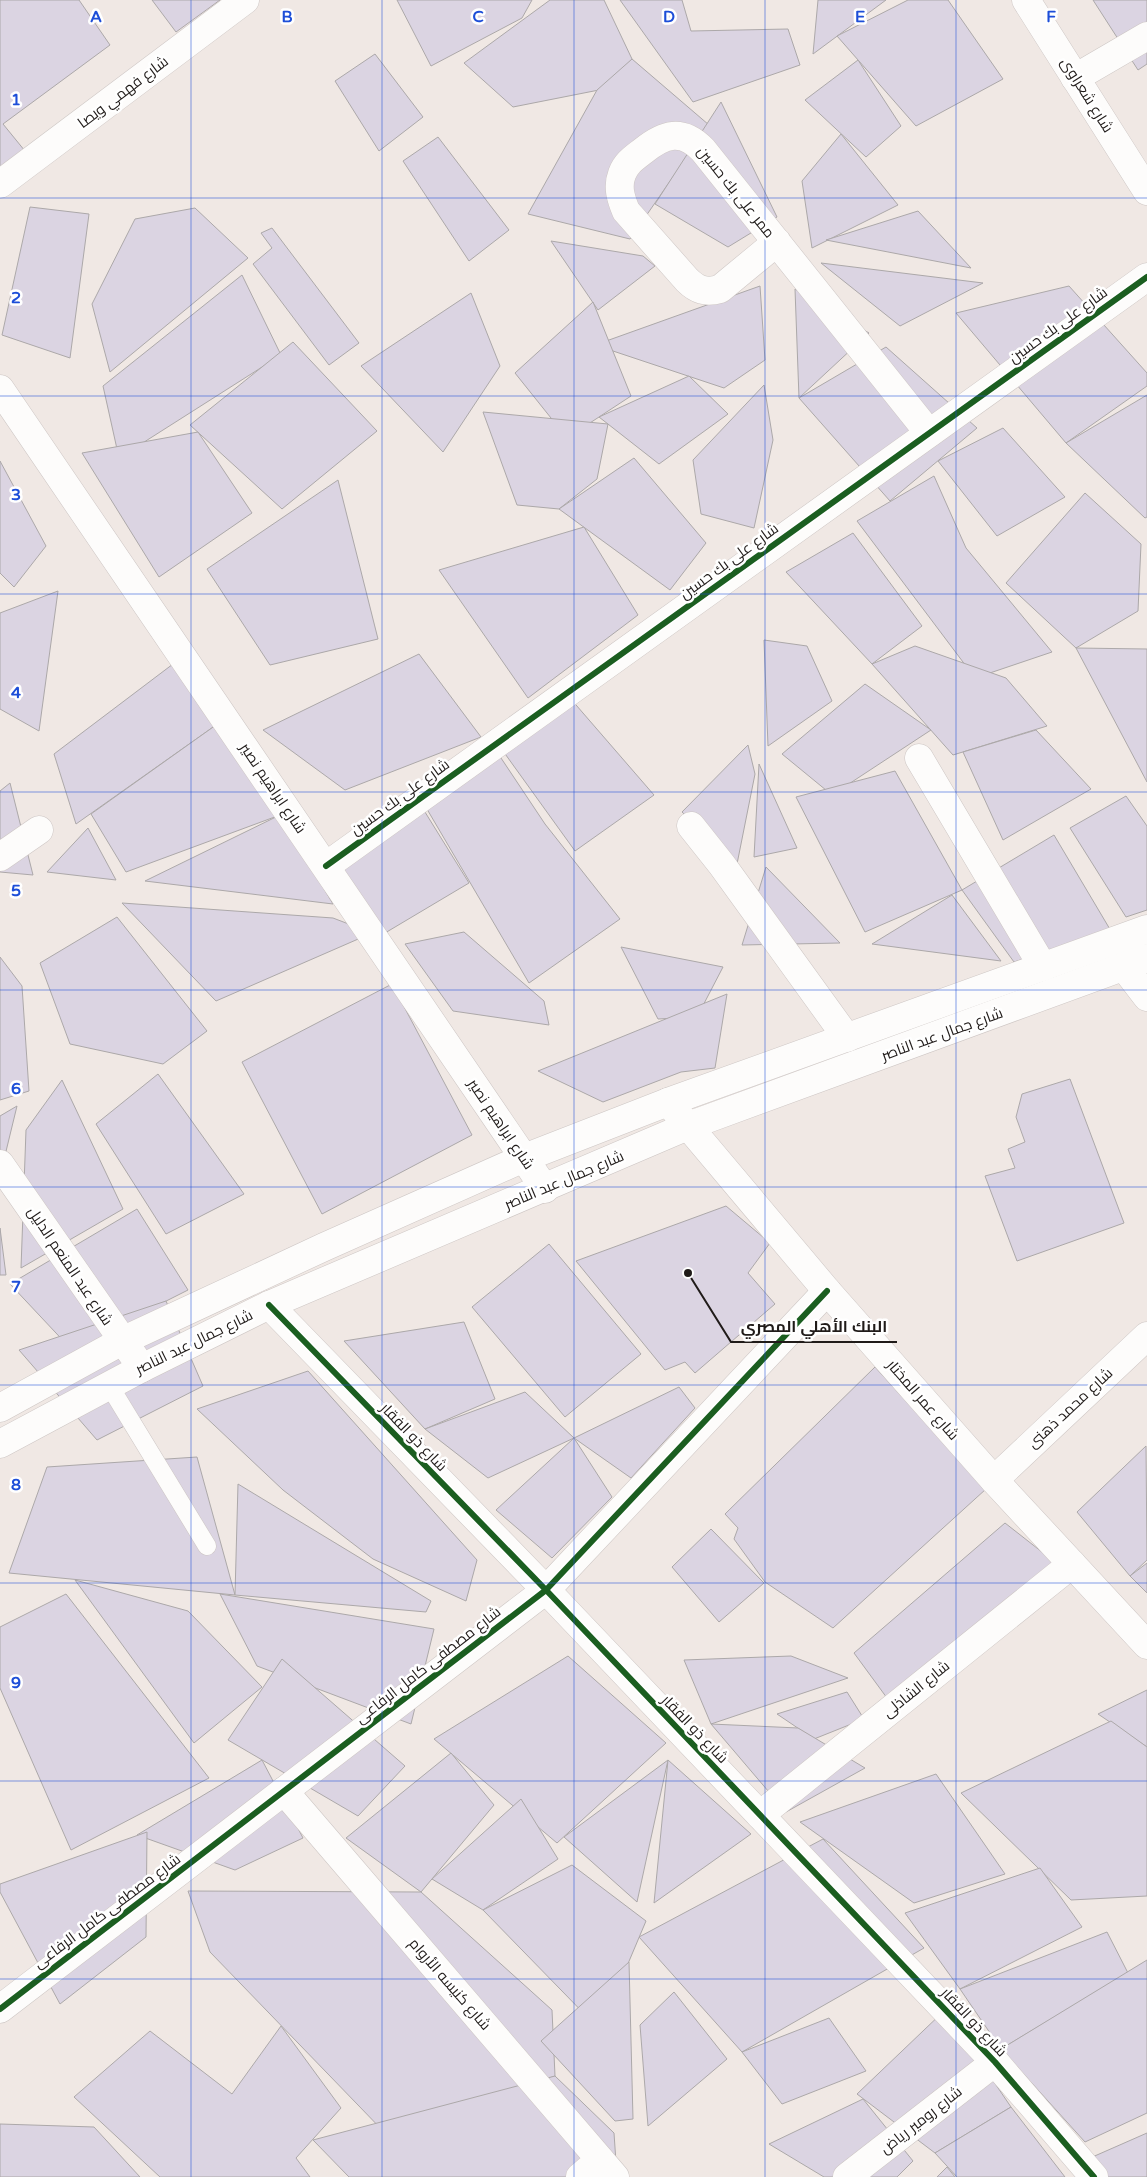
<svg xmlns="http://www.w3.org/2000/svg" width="1147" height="2177" viewBox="0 0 1147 2177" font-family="'Varela Round',Cairo,sans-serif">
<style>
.building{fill:#dbd4e2;stroke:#aca8a9}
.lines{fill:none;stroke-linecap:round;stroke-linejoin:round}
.service-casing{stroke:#cdc6c4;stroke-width:19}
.minor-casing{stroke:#cdc6c4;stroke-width:29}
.tertiary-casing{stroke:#cdc6c4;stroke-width:29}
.primary-casing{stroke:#cdc6c4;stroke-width:29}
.service{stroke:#fdfcfb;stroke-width:18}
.minor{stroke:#fdfcfb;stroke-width:28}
.tertiary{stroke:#fdfcfb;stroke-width:28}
.primary{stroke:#fdfcfb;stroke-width:28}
.cycleway-casing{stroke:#fff;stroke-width:9}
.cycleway{stroke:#1b5e20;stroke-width:6}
.grid{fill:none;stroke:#1d4ed8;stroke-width:1;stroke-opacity:0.55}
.labels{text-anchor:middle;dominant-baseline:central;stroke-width:5;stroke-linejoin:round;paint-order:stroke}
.street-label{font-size:15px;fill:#201b19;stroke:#fff}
.grid-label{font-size:16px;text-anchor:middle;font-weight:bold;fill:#1d4ed8;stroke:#fff;stroke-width:5;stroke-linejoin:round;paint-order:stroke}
.leader{fill:none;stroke:#201b19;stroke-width:2}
.callout-dot{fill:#201b19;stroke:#fff;stroke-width:2}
.callout-label{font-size:16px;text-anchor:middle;font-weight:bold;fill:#201b19;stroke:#fff;stroke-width:5;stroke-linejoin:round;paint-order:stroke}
</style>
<rect width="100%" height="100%" fill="#f0e8e4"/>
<g class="building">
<path d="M 0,0 L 79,0 L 110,45 L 3,124 L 25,151 L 0,169 Z"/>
<path d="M 152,0 L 220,0 L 176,32 Z"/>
<path d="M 397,0 L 532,0 L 522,18 L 431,66 Z"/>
<path d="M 550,0 L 604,0 L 632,59 L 604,89 L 513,107 L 464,63 Z"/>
<path d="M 620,0 L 682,0 L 691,31 L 788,29 L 800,65 L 693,102 Z"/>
<path d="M 818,0 L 886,0 L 813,54 Z"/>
<path d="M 908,0 L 948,0 L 1003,79 L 916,126 L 837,36 Z"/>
<path d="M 1093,0 L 1147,0 L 1147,64 L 1138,70 Z"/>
<path d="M 375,54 L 423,117 L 379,151 L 335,81 Z"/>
<path d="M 632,59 L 709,125 L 630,239 L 528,214 L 597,90 Z"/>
<path d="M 858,60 L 901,126 L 866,157 L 805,100 Z"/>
<path d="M 721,102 L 777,217 L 728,247 L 655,204 Z"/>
<path d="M 841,134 L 898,205 L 812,248 L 802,181 Z"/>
<path d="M 438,137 L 509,230 L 469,261 L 403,161 Z"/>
<path d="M 30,207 L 89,214 L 70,358 L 2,335 Z"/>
<path d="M 195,208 L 248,258 L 110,372 L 92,304 L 135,219 Z"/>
<path d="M 918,211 L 971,268 L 826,240 Z"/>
<path d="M 272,228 L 359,343 L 329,365 L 253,264 L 272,248 L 261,233 Z"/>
<path d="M 551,241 L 643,256 L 655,266 L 598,310 Z"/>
<path d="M 821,263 L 983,283 L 900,326 Z"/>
<path d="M 242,275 L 281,355 L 119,458 L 103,386 Z"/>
<path d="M 760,286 L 765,360 L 724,388 L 595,345 Z"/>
<path d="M 1069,286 L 1147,373 L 1147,386 L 1066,443 L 956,313 Z"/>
<path d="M 795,289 L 869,333 L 799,398 Z"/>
<path d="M 471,293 L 500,366 L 443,452 L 361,366 Z"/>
<path d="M 593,302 L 631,396 L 567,438 L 515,373 Z"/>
<path d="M 293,342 L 377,431 L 282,509 L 190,425 Z"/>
<path d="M 886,347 L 977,428 L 890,501 L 799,398 Z"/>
<path d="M 689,376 L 728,414 L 659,464 L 599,417 Z"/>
<path d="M 764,385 L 773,440 L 754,528 L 701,514 L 693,460 Z"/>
<path d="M 1147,395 L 1147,517 L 1145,518 L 1066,443 Z"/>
<path d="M 483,412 L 608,424 L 597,479 L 559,509 L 517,505 Z"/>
<path d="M 1003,428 L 1065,497 L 997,536 L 938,461 Z"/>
<path d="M 198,432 L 252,513 L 159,577 L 82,453 Z"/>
<path d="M 634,458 L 706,543 L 670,590 L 559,509 Z"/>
<path d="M 0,461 L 46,546 L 14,587 L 0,573 Z"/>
<path d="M 934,476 L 966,548 L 1052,652 L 975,678 L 857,521 Z"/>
<path d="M 338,480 L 378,639 L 270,665 L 207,569 Z"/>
<path d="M 1085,493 L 1141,544 L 1138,611 L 1076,648 L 1006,583 Z"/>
<path d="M 584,527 L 638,615 L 528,698 L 439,570 Z"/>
<path d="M 853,533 L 922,626 L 872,664 L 786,572 Z"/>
<path d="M 58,591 L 39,731 L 0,709 L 0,613 Z"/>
<path d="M 764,640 L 807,646 L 832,701 L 768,746 Z"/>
<path d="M 915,646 L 1006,678 L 1047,726 L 953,755 L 872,664 Z"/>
<path d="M 1076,648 L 1147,649 L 1147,782 Z"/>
<path d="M 419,654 L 481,737 L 345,790 L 263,730 Z"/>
<path d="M 173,664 L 216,725 L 76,824 L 54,754 Z"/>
<path d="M 865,684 L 931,730 L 832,795 L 782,754 Z"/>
<path d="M 570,698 L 654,795 L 575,851 L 503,751 Z"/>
<path d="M 216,725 L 280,815 L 126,872 L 91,814 Z"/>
<path d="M 1036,730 L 1091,789 L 1003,840 L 963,752 Z"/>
<path d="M 748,745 L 755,774 L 737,864 L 682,812 Z"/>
<path d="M 497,752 L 545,824 L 620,919 L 529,983 L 424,804 Z"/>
<path d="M 759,764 L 797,848 L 754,857 Z"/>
<path d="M 895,771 L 962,890 L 865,932 L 796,797 Z"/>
<path d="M 10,783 L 33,875 L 0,872 L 0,791 Z"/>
<path d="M 1126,796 L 1147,826 L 1147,910 L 1126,917 L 1070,828 Z"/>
<path d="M 420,804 L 469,883 L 385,933 L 338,867 Z"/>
<path d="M 280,815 L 333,904 L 145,881 Z"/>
<path d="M 88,828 L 116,880 L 47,872 Z"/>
<path d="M 1054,835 L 1111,931 L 1014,962 L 962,890 Z"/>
<path d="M 766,867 L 840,943 L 742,945 Z"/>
<path d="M 952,895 L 1001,961 L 872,944 Z"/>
<path d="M 122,903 L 333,918 L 372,933 L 216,1001 Z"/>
<path d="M 117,917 L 207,1031 L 163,1064 L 70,1044 L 40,963 Z"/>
<path d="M 464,932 L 544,1001 L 549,1025 L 453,1011 L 405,944 Z"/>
<path d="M 621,947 L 723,967 L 697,1017 L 658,1019 Z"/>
<path d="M 0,957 L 22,986 L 29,1091 L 0,1100 Z"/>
<path d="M 392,984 L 472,1135 L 322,1214 L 242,1062 Z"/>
<path d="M 727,994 L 715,1068 L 681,1072 L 603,1102 L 538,1071 Z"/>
<path d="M 158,1074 L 244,1194 L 166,1234 L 96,1124 Z"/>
<path d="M 1070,1079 L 1124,1223 L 1017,1261 L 985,1176 L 1015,1168 L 1008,1149 L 1025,1142 L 1016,1117 L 1022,1094 Z"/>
<path d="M 62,1080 L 123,1209 L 21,1268 L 26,1130 Z"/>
<path d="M 17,1106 L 0,1176 L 0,1116 Z"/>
<path d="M 726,1206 L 770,1243 L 748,1273 L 775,1304 L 695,1373 L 685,1362 L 665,1370 L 576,1261 Z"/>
<path d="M 137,1209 L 188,1290 L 71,1349 L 10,1284 Z"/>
<path d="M 0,1228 L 6,1275 L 0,1275 Z"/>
<path d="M 549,1244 L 641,1354 L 565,1417 L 472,1307 Z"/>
<path d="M 166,1301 L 203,1386 L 97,1440 L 19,1350 Z"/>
<path d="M 464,1322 L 495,1399 L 425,1429 L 344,1341 Z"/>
<path d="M 875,1367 L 986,1489 L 833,1628 L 765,1582 L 734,1539 L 738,1528 L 725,1514 Z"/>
<path d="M 308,1371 L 477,1560 L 466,1601 L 373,1559 L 283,1490 L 197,1409 Z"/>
<path d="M 679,1387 L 695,1408 L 631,1478 L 574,1438 Z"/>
<path d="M 525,1392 L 574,1438 L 488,1478 L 425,1429 Z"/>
<path d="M 574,1438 L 612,1497 L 552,1558 L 496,1510 Z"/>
<path d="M 1146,1446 L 1147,1560 L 1130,1576 L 1077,1512 Z"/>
<path d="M 197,1457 L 235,1595 L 9,1573 L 47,1467 Z"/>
<path d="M 238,1484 L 431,1601 L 426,1612 L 235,1595 Z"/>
<path d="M 1005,1523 L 1056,1563 L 887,1698 L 854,1653 Z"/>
<path d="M 711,1529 L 764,1583 L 719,1622 L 672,1567 Z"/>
<path d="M 1147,1563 L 1147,1593 L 1130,1576 Z"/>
<path d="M 75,1580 L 188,1611 L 262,1687 L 194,1743 Z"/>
<path d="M 66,1594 L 209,1778 L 71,1850 L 0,1688 L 0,1627 Z"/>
<path d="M 220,1594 L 434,1629 L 411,1724 L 257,1666 Z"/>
<path d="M 568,1656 L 666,1743 L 557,1843 L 434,1739 Z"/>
<path d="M 791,1656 L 848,1678 L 711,1724 L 684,1660 Z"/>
<path d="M 282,1659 L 405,1766 L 358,1816 L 228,1740 Z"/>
<path d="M 1147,1690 L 1147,1747 L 1098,1714 Z"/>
<path d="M 847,1692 L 864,1719 L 814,1739 L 777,1714 Z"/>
<path d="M 1111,1721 L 1147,1747 L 1147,1896 L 1071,1900 L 961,1793 Z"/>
<path d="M 711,1724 L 798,1728 L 865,1768 L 786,1812 Z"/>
<path d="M 451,1753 L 494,1805 L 421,1892 L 346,1838 Z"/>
<path d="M 262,1760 L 303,1838 L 235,1870 L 137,1835 Z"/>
<path d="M 668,1760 L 637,1902 L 564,1837 Z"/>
<path d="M 668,1760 L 751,1834 L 654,1903 Z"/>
<path d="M 936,1774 L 1005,1874 L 914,1903 L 800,1822 Z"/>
<path d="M 521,1799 L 558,1859 L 483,1910 L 432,1879 Z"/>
<path d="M 147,1832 L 146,1937 L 60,2004 L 0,1892 L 0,1884 Z"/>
<path d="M 823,1839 L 924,1948 L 742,2052 L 639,1937 Z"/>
<path d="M 572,1865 L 646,1921 L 600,2030 L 483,1910 Z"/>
<path d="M 1040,1868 L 1082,1927 L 960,1989 L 905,1913 Z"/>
<path d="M 188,1891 L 421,1892 L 552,2010 L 555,2076 L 387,2135 L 210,1952 Z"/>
<path d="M 1107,1932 L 1128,1973 L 1001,2049 L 960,1989 Z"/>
<path d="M 1147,1960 L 1147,2113 L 1085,2142 L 1001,2049 Z"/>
<path d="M 629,1962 L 633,2119 L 615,2121 L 541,2041 Z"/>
<path d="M 674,1992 L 727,2059 L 648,2126 L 640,2025 Z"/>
<path d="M 945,2010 L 1011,2107 L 935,2153 L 857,2094 Z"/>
<path d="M 829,2018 L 866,2071 L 782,2104 L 742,2052 Z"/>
<path d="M 281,2026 L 341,2108 L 296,2158 L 310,2177 L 160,2177 L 74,2097 L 150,2031 L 232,2094 Z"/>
<path d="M 555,2076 L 614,2133 L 617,2177 L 349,2177 L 313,2140 Z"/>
<path d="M 863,2099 L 913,2161 L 897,2177 L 824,2177 L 769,2144 Z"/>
<path d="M 1011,2107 L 1065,2177 L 957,2177 L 935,2153 Z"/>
<path d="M 0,2124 L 94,2127 L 140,2177 L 0,2177 Z"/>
<path d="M 1147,2133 L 1147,2177 L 1101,2177 L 1081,2162 Z"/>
<path d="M 947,2167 L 955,2177 L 937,2177 Z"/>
</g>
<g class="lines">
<g class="service-casing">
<path id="service" d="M 109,1385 L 207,1546"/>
</g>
<g class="minor-casing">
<g id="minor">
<path d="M 1075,78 L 1147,36"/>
<path d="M 0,184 L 245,0"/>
<path d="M 777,242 L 720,289 C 706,293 697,290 687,280 L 626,211 C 621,199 617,187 622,174 C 626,163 634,158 643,151 C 664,134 682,128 703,150 L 929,433"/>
<path d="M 0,389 L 545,1189"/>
<path d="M 919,758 L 1043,967"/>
<path d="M 691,826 L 722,865 L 847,1038"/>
<path d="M 0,857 L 39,830"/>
<path d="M 326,866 L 1147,277"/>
<path d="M 1124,967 L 1147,997"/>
<path d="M 668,1102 L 827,1291 L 994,1480 L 1147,1645"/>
<path d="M 0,1164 L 142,1368"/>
<path d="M 269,1305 L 546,1590 L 995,2062 L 1094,2177"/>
<path d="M 994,1480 L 1147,1336"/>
<path d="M 284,1791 L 615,2177"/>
<path d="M 760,1815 L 1072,1564"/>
<path d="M 0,2009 L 546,1590 L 827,1291"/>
<path d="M 580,2177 L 600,2160"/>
<path d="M 847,2177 L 995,2062"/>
</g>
</g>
<g class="tertiary-casing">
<path id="tertiary" d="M 1026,0 L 1147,191"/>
</g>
<g class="primary-casing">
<g id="primary">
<path d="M 0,1408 L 122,1341 L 324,1247 L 524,1158 L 668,1102 L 1147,929"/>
<path d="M 0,1444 L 142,1368 L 269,1305 L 688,1126 L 1147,958"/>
</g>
</g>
<use href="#service" class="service"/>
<use href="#minor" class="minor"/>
<use href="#tertiary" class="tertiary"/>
<use href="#primary" class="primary"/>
<g class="cycleway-casing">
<g id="cycleway">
<path d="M 326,866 L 1147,277"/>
<path d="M 269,1305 L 546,1590 L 995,2062 L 1094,2177"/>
<path d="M 0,2009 L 546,1590 L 827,1291"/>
</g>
</g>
<use href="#cycleway" class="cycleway"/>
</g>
<path class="grid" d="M 191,0 L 191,2177M 382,0 L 382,2177M 574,0 L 574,2177M 765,0 L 765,2177M 956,0 L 956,2177M 0,198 L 1147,198M 0,396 L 1147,396M 0,594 L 1147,594M 0,792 L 1147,792M 0,990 L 1147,990M 0,1187 L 1147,1187M 0,1385 L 1147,1385M 0,1583 L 1147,1583M 0,1781 L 1147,1781M 0,1979 L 1147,1979"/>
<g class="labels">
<g class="street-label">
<text transform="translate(123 92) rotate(-37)">شارع فهمي ويصا</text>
<text transform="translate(1087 95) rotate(58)">شارع شعراوى</text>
<text transform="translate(736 192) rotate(51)">ممر على بك حسين</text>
<text transform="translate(1058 325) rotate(-36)">شارع على بك حسين</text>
<text transform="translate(729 561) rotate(-36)">شارع على بك حسين</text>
<text transform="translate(273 788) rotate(56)">شارع ابراهيم نصير</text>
<text transform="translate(400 797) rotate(-36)">شارع على بك حسين</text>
<text transform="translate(942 1034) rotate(-20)">شارع جمال عبد الناصر</text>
<text transform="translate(501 1124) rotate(56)">شارع ابراهيم نصير</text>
<text transform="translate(564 1180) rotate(-23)">شارع جمال عبد الناصر</text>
<text transform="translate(70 1266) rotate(56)">شارع عبد المنعم الدليل</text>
<text transform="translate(194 1342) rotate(-26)">شارع جمال عبد الناصر</text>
<text transform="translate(923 1400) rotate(49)">شارع عمر المختار</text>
<text transform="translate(1070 1408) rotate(-43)">شارع محمد ذهنى</text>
<text transform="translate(414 1437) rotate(46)">شارع ذو الفقار</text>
<text transform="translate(428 1665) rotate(-38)">شارع مصطفى كامل الرفاعى</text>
<text transform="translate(916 1689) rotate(-39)">شارع الشاذلى</text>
<text transform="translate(695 1729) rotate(46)">شارع ذو الفقار</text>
<text transform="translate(107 1911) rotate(-37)">شارع مصطفى كامل الرفاعى</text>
<text transform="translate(450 1984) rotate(49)">شارع كنيسه الأروام</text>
<text transform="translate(974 2022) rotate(47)">شارع ذو الفقار</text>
<text transform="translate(921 2120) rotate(-38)">شارع رومير رياض</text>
</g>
</g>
<g class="grid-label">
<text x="96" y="22">A</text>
<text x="287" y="22">B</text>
<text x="478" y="22">C</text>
<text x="669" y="22">D</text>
<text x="860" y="22">E</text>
<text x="1051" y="22">F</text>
<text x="16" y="105">1</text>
<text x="16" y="303">2</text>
<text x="16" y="500">3</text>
<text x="16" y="698">4</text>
<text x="16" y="896">5</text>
<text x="16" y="1094">6</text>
<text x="16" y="1292">7</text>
<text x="16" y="1490">8</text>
<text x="16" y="1688">9</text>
</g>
<path class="leader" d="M688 1273L731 1342H897"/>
<circle class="callout-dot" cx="688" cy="1273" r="5"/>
<g class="callout-label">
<text x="814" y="1332">البنك الأهلي المصري</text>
</g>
</svg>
